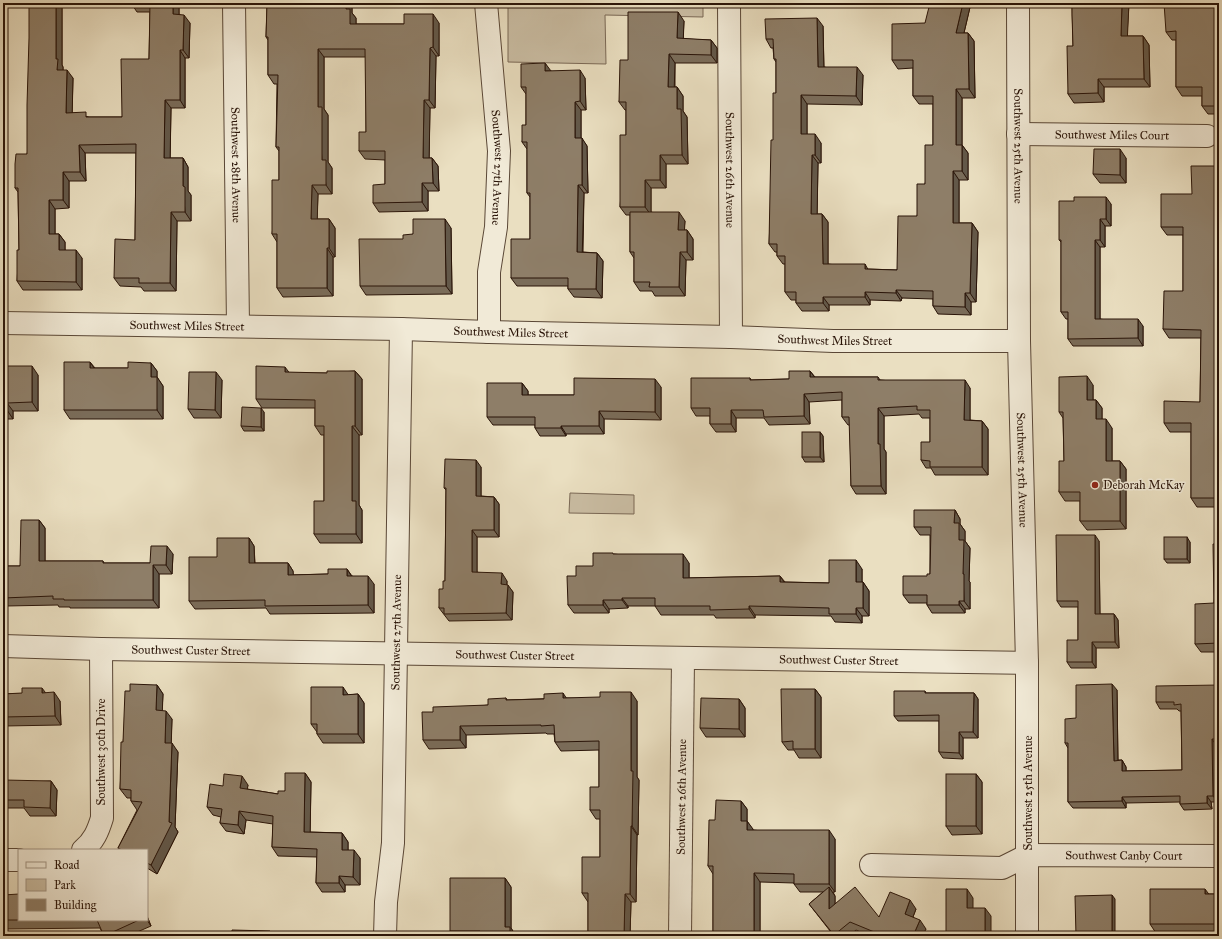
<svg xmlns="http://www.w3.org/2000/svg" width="1222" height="939" viewBox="0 0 1222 939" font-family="'IM FELL Great Primer',serif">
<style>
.green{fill:#c9bca2;stroke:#7a6855}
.water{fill:#a99a82;stroke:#766451}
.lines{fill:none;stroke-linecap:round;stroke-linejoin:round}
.minor-casing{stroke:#5a4736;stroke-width:24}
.minor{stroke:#f1ead7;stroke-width:22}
.wall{fill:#7a6c59;stroke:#2a1408}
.shaded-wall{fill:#635849;stroke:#2a1408}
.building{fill:#8e7e68;stroke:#2a1408}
.poi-dot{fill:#8f2418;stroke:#f1ead7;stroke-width:1.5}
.labels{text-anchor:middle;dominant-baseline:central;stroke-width:3;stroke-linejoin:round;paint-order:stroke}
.street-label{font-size:12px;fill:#2a1408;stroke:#f1ead7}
.poi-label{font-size:12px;fill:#2a1408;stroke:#f1ead7;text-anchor:start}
</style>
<rect width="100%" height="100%" fill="#eadfc1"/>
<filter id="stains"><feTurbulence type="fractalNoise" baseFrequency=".005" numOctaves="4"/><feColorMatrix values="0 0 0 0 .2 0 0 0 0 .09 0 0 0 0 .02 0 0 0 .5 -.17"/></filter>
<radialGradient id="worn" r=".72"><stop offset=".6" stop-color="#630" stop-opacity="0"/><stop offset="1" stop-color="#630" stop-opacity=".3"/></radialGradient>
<g class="green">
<path d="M 508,3 L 703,3 L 703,17 L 605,15 L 606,64 L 508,62 Z"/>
<path d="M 570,493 L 634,495 L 634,514 L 569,513 Z"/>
</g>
<path class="water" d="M 370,3 L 389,3 L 388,7 L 370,6 Z"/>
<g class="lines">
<g class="minor-casing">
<g id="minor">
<path id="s1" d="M 234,3 L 238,326"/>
<path id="s2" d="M 486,3 L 499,151 L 496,227 L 489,272 L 489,332"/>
<path id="s3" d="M 729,3 L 731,337"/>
<path id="s4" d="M 1018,3 L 1019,341 L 1027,663 L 1027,936"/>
<path id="s5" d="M 1018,134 L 1207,136"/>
<path id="s6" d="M 3,323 L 401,329 L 489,332 L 731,337 L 833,341 L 1019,341"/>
<path id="s7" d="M 3,646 L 101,649 L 1027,663"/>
<path d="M 83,850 C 94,841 98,831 102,818 L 101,649"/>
<path d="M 3,860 L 19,860"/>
<path id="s8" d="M 871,865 L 1002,868 L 1028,855 L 1219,856"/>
<path id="s9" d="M 385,936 L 386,902 L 393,843 L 401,329"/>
<path id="s10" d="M 680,936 L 683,658"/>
</g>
</g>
<use href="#minor" class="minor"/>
</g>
<g class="wall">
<path d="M 62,3 L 62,65 L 63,67 L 63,70 L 73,78 L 72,113 L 89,117 L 122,117 L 149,59 L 150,12 L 137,12 L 131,3 L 179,3 L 179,14 L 190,23 L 189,58 L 185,58 L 185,108 L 171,108 L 170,158 L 183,158 L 188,167 L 188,191 L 191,195 L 191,221 L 177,221 L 176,291 L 144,291 L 141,287 L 120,286 L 114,278 L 135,240 L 136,153 L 85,153 L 86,181 L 69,181 L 69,208 L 55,209 L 55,234 L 59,234 L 65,242 L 65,250 L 82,258 L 82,290 L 23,290 L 17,281 L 19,250 L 18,192 L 15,188 L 27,154 Z"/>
<path d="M 263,3 L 352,3 L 352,13 L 356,18 L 356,24 L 404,24 L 439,23 L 439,56 L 436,56 L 435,108 L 430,108 L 429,158 L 432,158 L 438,166 L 439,191 L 428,191 L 428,211 L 379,212 L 373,203 L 385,184 L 385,160 L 365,159 L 359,151 L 366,132 L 366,57 L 324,57 L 324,109 L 328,115 L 328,162 L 332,168 L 332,194 L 318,194 L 317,219 L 329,219 L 335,228 L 335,257 L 333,257 L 333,296 L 283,297 L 277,288 L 277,242 L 272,234 L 279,180 L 279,151 L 276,147 L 277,84 L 274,84 L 268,75 L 268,40 L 266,37 L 267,7 L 266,7 Z"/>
<path d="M 971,3 L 964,33 L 968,33 L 974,41 L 975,98 L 962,98 L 962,145 L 968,153 L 968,180 L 959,180 L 959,223 L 972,223 L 978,232 L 976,302 L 971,302 L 971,315 L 938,314 L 933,306 L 933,299 L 902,298 L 901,301 L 870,300 L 870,305 L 829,305 L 829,311 L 802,311 L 796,303 L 796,300 L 791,300 L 785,292 L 785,264 L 783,264 L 777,256 L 777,252 L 775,252 L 769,244 L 776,93 L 776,62 L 774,59 L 773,48 L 771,48 L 766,39 L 823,26 L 824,67 L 863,75 L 862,105 L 807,104 L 807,134 L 821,143 L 821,163 L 818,163 L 817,214 L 822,214 L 828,222 L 828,264 L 868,269 L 897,270 L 917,216 L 925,184 L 933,145 L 933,104 L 919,104 L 913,96 L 913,68 L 898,69 L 892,60 L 925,23 Z"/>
<path d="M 1072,3 L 1129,3 L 1127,36 L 1143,36 L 1149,45 L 1150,87 L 1104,87 L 1104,102 L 1074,103 L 1068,94 L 1073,46 Z"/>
<path d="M 1219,3 L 1219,114 L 1208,114 L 1202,106 L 1202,96 L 1182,96 L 1176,87 L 1176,40 L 1172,40 L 1166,32 Z"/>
<path d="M 684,21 L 683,39 L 711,40 L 717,48 L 717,63 L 675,63 L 675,87 L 677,87 L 683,96 L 683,111 L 687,117 L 688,164 L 666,164 L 666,188 L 651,188 L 651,212 L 685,221 L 684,230 L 687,230 L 693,239 L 693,260 L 686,260 L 685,296 L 655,296 L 652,291 L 640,291 L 634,282 L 634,258 L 630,252 L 630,215 L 626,215 L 620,207 L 626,135 L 626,110 L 625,110 L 619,102 L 628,60 Z"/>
<path d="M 545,63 L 550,71 L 585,78 L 586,110 L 581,110 L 581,138 L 587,146 L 588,193 L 584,193 L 583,252 L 597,253 L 603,261 L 602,298 L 574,297 L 568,289 L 568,286 L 517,286 L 511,278 L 530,239 L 530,197 L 527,193 L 527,149 L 522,142 L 526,125 L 526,94 L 521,87 Z"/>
<path d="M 1126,158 L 1126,183 L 1100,183 L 1093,174 Z"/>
<path d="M 1219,166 L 1219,507 L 1197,507 L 1191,498 L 1191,432 L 1170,432 L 1164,423 L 1200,402 L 1201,338 L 1169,338 L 1163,329 L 1183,291 L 1183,235 L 1167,235 L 1161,227 L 1192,194 Z"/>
<path d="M 1111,204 L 1111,226 L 1105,226 L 1105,247 L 1100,247 L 1100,319 L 1143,326 L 1143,346 L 1073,346 L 1068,339 L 1068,319 L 1066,319 L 1061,312 L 1061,242 L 1059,240 Z"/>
<path d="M 451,228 L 452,294 L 366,295 L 360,286 L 403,239 L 413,234 Z"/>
<path d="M 90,362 L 95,368 L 128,368 L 151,363 L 157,371 L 157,377 L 163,386 L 163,419 L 70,419 L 64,410 Z"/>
<path d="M 3,366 L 38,375 L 38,411 L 13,411 L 13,419 L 3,419 Z"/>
<path d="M 355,371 L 362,379 L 362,435 L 359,435 L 359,505 L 362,510 L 362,543 L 320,543 L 314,534 L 324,501 L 324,435 L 321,435 L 315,426 L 315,408 L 262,408 L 256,399 L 289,373 L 327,373 Z"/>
<path d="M 810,371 L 815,377 L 878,377 L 880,380 L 970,388 L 970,420 L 982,421 L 988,429 L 988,475 L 935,475 L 931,468 L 926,468 L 921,460 L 930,442 L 930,418 L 922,418 L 919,414 L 884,416 L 884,449 L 886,452 L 886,494 L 856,494 L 851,486 L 850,425 L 848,425 L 842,417 L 842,400 L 809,402 L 810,424 L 769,425 L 764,418 L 736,418 L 736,432 L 716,432 L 710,424 L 710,416 L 696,416 L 691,408 L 750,378 L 751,380 L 789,379 Z"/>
<path d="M 222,380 L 221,418 L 194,418 L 188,409 Z"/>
<path d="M 522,383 L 528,391 L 528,395 L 574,395 L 661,387 L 661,420 L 604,419 L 604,434 L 566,434 L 566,436 L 540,436 L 535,428 L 535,425 L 493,425 L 487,417 Z"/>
<path d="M 1093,385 L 1093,400 L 1096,400 L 1102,408 L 1102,419 L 1112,428 L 1112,461 L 1120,461 L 1126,469 L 1126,529 L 1087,530 L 1080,521 L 1080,501 L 1065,501 L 1059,492 L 1064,461 L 1063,418 L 1059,412 Z"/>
<path d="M 264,412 L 264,431 L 244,431 L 241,426 Z"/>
<path d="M 820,432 L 823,436 L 824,462 L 805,462 L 802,457 Z"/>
<path d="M 481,467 L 481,496 L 494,497 L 499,504 L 499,537 L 477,537 L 477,572 L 507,581 L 507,585 L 513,592 L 512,620 L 449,621 L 439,608 L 445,581 L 446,490 L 444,488 Z"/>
<path d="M 955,510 L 960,519 L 960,524 L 965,531 L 965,541 L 970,548 L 969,581 L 970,582 L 970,609 L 965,609 L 965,613 L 932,613 L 927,605 L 927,603 L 909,603 L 903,595 L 930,574 L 930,535 L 920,535 L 914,527 Z"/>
<path d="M 39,520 L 45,528 L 45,561 L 103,561 L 104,563 L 150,563 L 173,554 L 172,574 L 159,574 L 159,608 L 70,608 L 70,607 L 59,607 L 58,605 L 6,606 L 5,604 L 3,604 L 3,566 L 20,566 Z"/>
<path d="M 249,538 L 254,546 L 255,563 L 288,563 L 293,571 L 293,575 L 328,574 L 347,569 L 352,576 L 374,584 L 374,613 L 270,614 L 266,608 L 195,609 L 189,601 L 217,557 Z"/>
<path d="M 1099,541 L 1100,614 L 1114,614 L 1118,620 L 1119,648 L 1096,648 L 1096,668 L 1071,668 L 1067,662 L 1078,640 L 1078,607 L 1061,607 L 1057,601 Z"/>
<path d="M 1190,542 L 1190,563 L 1167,563 L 1164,559 Z"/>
<path d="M 1219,544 L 1219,652 L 1201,652 L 1195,644 L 1214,603 Z"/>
<path d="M 614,554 L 689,563 L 689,578 L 780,576 L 785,582 L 829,583 L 862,569 L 862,582 L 863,582 L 869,591 L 869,616 L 862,616 L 862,623 L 835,622 L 831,616 L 755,615 L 755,618 L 716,618 L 714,615 L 661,615 L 655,606 L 628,606 L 628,608 L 609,609 L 609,613 L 574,613 L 568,605 L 576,576 Z"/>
<path d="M 157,685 L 163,694 L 162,711 L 172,719 L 171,743 L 178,752 L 175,827 L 178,832 L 157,874 L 147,868 L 147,850 L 119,850 L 118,848 L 137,810 L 131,801 L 131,798 L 127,798 L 120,789 L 123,742 L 130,691 Z"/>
<path d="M 1219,685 L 1219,745 L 1216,745 L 1218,802 L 1211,802 L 1212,809 L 1184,810 L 1180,804 L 1180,802 L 1126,803 L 1126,808 L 1073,808 L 1068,802 L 1068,748 L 1065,743 L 1076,718 L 1117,690 L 1118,760 L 1122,760 L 1126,767 L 1126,771 L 1182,770 L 1181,711 L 1179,711 L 1177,709 L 1160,709 L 1156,702 Z"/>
<path d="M 815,689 L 821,697 L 821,758 L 799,758 L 794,750 L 788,750 L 782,742 Z"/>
<path d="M 925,691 L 926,693 L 974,693 L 978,699 L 978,738 L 963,738 L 963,759 L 943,758 L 939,752 L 939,721 L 898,721 L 894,716 Z"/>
<path d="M 45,693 L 60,701 L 61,725 L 4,726 L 4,740 L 3,740 L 3,694 Z"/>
<path d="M 358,694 L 364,703 L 364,743 L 323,743 L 317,734 L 317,732 L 311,724 L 348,695 Z"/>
<path d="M 506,698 L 507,700 L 566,698 L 637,701 L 637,777 L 639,780 L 638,835 L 637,835 L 636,902 L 631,902 L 630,936 L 588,936 L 588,902 L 582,893 L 600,857 L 600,819 L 596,819 L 590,810 L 599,787 L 599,750 L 561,751 L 555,742 L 554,734 L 547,734 L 546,733 L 466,735 L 466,748 L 429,749 L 423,740 L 433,712 L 488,705 Z"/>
<path d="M 739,699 L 745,708 L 745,737 L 706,737 L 700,728 Z"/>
<path d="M 305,773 L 311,782 L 310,832 L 342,833 L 348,842 L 348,850 L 360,858 L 360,885 L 345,885 L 345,892 L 322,892 L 316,883 L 317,857 L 278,856 L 272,847 L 273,824 L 246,820 L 244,834 L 226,831 L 220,823 L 221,817 L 213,815 L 207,807 L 223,786 L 248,785 L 247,789 L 278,794 L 285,791 Z"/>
<path d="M 976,774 L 982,782 L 982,834 L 952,835 L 946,826 Z"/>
<path d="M 51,781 L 57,790 L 56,816 L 30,816 L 24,808 L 3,808 L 3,783 Z"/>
<path d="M 741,801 L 747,809 L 747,821 L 753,830 L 835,839 L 835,892 L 833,892 L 835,896 L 835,904 L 879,917 L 916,909 L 913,917 L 926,929 L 922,936 L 869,936 L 856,930 L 849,936 L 834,936 L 809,904 L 823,892 L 800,892 L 794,884 L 794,883 L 760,882 L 760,936 L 713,936 L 713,874 L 708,866 L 715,820 Z"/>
<path d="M 505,878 L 511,887 L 511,928 L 516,936 L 454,936 L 450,931 Z"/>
<path d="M 1209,894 L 1219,894 L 1217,933 L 1156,933 L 1150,924 Z"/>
<path d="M 3,895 L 19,920 L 147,920 L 147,916 L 151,926 L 128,936 L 104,936 L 100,928 L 3,929 Z"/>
</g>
<g class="shaded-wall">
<path d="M 56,3 L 62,3 L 62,65 L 63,67 L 63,78 L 57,70 L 56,59 Z"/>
<path d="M 173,3 L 179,3 L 179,23 L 173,14 Z"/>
<path d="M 346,3 L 352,3 L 352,13 L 356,18 L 356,33 L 350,24 L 346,9 Z"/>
<path d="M 963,3 L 971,3 L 962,41 L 956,33 Z"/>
<path d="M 1122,3 L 1129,3 L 1127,45 L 1121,36 Z"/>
<path d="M 678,12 L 684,21 L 683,47 L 677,38 Z"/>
<path d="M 433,14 L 439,23 L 439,56 L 433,47 Z"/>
<path d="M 184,15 L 190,23 L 189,58 L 183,50 Z"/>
<path d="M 817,18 L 823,26 L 824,75 L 818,67 Z"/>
<path d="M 968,33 L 974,41 L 975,98 L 969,89 Z"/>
<path d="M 1143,36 L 1149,45 L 1150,87 L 1144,79 Z"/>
<path d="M 711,40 L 717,48 L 717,63 L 711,55 Z"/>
<path d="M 430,48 L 436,56 L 435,108 L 429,100 Z"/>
<path d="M 318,49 L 324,57 L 324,109 L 328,115 L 328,162 L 332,168 L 332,194 L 326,185 L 322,160 L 318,107 Z"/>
<path d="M 180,50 L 185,58 L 185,108 L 180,100 Z"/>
<path d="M 669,54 L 675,63 L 674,96 L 668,87 Z"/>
<path d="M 545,63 L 551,71 L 545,71 Z"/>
<path d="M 857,67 L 863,75 L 862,105 L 856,96 Z"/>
<path d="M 67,70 L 73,78 L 72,121 L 66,113 Z"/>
<path d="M 580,70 L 585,78 L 586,110 L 580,101 Z"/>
<path d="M 1098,79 L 1104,87 L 1104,102 L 1098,93 Z"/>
<path d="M 677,87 L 683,96 L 683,111 L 687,117 L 688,164 L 682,155 L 677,109 Z"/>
<path d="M 956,89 L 962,98 L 962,153 L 956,145 Z"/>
<path d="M 801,95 L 807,104 L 807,143 L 801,134 Z"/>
<path d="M 165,100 L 171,108 L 170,166 L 164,158 Z"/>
<path d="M 424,100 L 430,108 L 429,166 L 423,158 Z"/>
<path d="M 575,102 L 581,110 L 581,147 L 575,138 Z"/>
<path d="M 815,134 L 821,143 L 821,163 L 815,155 Z"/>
<path d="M 582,138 L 587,146 L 588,193 L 582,185 Z"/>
<path d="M 79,145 L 85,153 L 86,181 L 80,172 Z"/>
<path d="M 962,145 L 968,153 L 968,180 L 962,171 Z"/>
<path d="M 1120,149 L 1126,158 L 1126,183 L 1120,175 Z"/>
<path d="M 660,155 L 666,164 L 666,188 L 660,180 Z"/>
<path d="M 812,155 L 818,163 L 817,222 L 811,214 Z"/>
<path d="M 183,158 L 188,167 L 188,191 L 191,195 L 191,221 L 185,212 L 183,186 Z"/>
<path d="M 432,158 L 438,166 L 439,191 L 433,183 Z"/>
<path d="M 953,171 L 959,180 L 959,232 L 953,223 Z"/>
<path d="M 63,172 L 69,181 L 69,208 L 63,200 Z"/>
<path d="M 645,180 L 651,188 L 651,215 L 645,207 Z"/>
<path d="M 422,183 L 428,191 L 428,211 L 422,202 Z"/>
<path d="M 312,185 L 318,194 L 317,228 L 311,219 Z"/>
<path d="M 578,185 L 584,193 L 582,261 L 577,252 Z"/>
<path d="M 1106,197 L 1111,204 L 1111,226 L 1106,219 Z"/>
<path d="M 49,200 L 55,209 L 55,242 L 49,234 Z"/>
<path d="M 171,212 L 177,221 L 176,291 L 170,283 Z"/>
<path d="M 679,212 L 685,221 L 684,239 L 678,230 Z"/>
<path d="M 822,214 L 828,222 L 828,273 L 823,264 Z"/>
<path d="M 329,219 L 335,228 L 335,257 L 329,248 Z"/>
<path d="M 445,219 L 451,228 L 452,294 L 446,286 Z"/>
<path d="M 1100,219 L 1105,226 L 1105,247 L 1100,240 Z"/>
<path d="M 972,223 L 978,232 L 976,302 L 970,293 Z"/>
<path d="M 687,230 L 693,239 L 693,260 L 687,252 Z"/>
<path d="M 59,234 L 65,242 L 65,258 L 59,250 Z"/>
<path d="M 1095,240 L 1100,247 L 1100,326 L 1095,319 Z"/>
<path d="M 327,248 L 333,257 L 333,296 L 327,288 Z"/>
<path d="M 76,250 L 82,258 L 82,290 L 76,282 Z"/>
<path d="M 680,252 L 686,260 L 685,296 L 679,287 Z"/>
<path d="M 597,253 L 603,261 L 602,298 L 596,289 Z"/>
<path d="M 865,264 L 870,273 L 865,269 Z"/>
<path d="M 896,290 L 902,298 L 901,301 L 896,293 Z"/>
<path d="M 865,292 L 870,300 L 870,305 L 865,297 Z"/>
<path d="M 965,293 L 971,302 L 971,315 L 965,307 Z"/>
<path d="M 823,297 L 829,305 L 829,311 L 823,303 Z"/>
<path d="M 1138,319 L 1143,326 L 1143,346 L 1138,338 Z"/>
<path d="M 90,362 L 96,371 L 90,368 Z"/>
<path d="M 151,363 L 157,371 L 157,377 L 163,386 L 163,419 L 157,410 L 151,377 Z"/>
<path d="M 32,366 L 38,375 L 38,411 L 32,402 Z"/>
<path d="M 285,367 L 291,375 L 285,372 Z"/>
<path d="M 355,371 L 362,379 L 362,435 L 355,426 Z"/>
<path d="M 810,371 L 816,379 L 810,377 Z"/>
<path d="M 216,372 L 222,380 L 221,418 L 215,410 Z"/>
<path d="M 1087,376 L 1093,385 L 1093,408 L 1087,400 Z"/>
<path d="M 655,379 L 661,387 L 661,420 L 655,412 Z"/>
<path d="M 965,380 L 970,388 L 970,428 L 964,420 Z"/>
<path d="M 522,383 L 528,391 L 528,403 L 522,395 Z"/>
<path d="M 804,394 L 809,402 L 810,424 L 804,416 Z"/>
<path d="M 1096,400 L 1102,408 L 1102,428 L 1096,419 Z"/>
<path d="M 7,403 L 13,411 L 13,419 L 7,410 Z"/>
<path d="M 261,408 L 264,412 L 264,431 L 261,427 Z"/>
<path d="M 878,408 L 884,416 L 884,449 L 886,452 L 886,494 L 881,486 L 878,444 Z"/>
<path d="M 731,410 L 736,418 L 736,432 L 731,424 Z"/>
<path d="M 599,411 L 604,419 L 604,434 L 599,426 Z"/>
<path d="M 1106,419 L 1112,428 L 1112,469 L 1106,461 Z"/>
<path d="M 982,421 L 988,429 L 988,475 L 982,467 Z"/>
<path d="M 352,426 L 359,435 L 359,505 L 362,510 L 362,543 L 356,534 L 352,501 Z"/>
<path d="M 561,426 L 566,434 L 566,436 L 561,428 Z"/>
<path d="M 820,432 L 823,436 L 824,462 L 820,457 Z"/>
<path d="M 476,460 L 481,467 L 481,504 L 476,496 Z"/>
<path d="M 1120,461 L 1126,469 L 1126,529 L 1120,521 Z"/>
<path d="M 494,497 L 499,504 L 499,537 L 494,530 Z"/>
<path d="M 955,510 L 960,519 L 960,524 L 965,531 L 965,541 L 970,548 L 969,581 L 970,582 L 970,609 L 964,601 L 963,574 L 959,540 L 954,523 Z"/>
<path d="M 39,520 L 45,528 L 45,570 L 39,561 Z"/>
<path d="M 472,530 L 477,537 L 477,579 L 472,572 Z"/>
<path d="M 1095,535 L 1099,541 L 1100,620 L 1095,614 Z"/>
<path d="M 1187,537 L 1190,542 L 1190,563 L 1187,559 Z"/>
<path d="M 249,538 L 254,546 L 255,571 L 249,563 Z"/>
<path d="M 167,546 L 173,554 L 172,574 L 166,565 Z"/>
<path d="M 683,554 L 689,563 L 689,587 L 683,578 Z"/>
<path d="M 856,560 L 862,569 L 862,591 L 856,582 Z"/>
<path d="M 288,563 L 293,571 L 294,583 L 288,575 Z"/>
<path d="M 153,565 L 159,574 L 159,608 L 153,600 Z"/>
<path d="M 347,569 L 352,577 L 347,576 Z"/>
<path d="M 502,573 L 507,581 L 506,592 L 501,584 Z"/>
<path d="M 368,576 L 374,584 L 374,613 L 368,605 Z"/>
<path d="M 780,576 L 786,585 L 780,582 Z"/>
<path d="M 863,582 L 869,591 L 869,616 L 863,608 Z"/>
<path d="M 508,585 L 513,592 L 512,620 L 506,613 Z"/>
<path d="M 622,598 L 628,606 L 628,608 L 622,600 Z"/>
<path d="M 603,600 L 609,609 L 609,613 L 603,605 Z"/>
<path d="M 959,601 L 965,609 L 965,613 L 959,605 Z"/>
<path d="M 749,606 L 755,615 L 755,618 L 749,609 Z"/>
<path d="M 856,608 L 862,616 L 862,623 L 856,614 Z"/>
<path d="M 1114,614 L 1118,620 L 1119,648 L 1115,642 Z"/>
<path d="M 1092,642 L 1096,648 L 1096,668 L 1092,662 Z"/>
<path d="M 1112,684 L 1117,690 L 1118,767 L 1114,761 Z"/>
<path d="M 157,685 L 163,694 L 162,719 L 156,710 Z"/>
<path d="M 343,687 L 349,696 L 343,695 Z"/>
<path d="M 42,688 L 48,696 L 42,693 Z"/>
<path d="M 815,689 L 821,697 L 821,758 L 815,749 Z"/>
<path d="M 54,692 L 60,701 L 61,725 L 55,716 Z"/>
<path d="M 631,692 L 637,701 L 637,777 L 639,780 L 638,835 L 632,826 L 631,771 Z"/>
<path d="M 563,693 L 569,702 L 563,698 Z"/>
<path d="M 974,693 L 978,699 L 978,738 L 973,732 Z"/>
<path d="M 358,694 L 364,703 L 364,743 L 358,734 Z"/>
<path d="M 739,699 L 745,708 L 745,737 L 739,729 Z"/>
<path d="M 166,711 L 172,719 L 171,752 L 165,743 Z"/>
<path d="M 3,725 L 4,726 L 4,740 L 3,738 Z"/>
<path d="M 460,726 L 466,735 L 466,748 L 460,740 Z"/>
<path d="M 959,732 L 963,738 L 963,759 L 959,753 Z"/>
<path d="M 1212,739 L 1216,745 L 1218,802 L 1213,796 Z"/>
<path d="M 172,743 L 178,752 L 175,827 L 178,832 L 157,874 L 151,865 L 169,822 Z"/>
<path d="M 1122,760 L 1126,767 L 1126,778 L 1122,771 Z"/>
<path d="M 305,773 L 311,782 L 310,841 L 304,832 Z"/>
<path d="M 976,774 L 982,782 L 982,834 L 976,826 Z"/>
<path d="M 242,776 L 248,785 L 246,797 L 240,788 Z"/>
<path d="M 51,781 L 57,790 L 56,816 L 50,808 Z"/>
<path d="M 1207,796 L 1211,802 L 1212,809 L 1207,803 Z"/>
<path d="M 1122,797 L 1126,803 L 1126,808 L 1122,801 Z"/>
<path d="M 741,801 L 747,809 L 747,829 L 741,821 Z"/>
<path d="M 239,811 L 246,820 L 244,834 L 238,825 Z"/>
<path d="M 747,821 L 753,829 L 753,838 L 747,830 Z"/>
<path d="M 631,826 L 637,835 L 636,902 L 630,894 Z"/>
<path d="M 829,830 L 835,839 L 835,892 L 829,884 Z"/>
<path d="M 342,833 L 348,842 L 348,858 L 342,850 Z"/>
<path d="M 354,850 L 360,858 L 360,885 L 353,877 Z"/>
<path d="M 754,873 L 760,882 L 760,936 L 754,936 Z"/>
<path d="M 339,876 L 345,885 L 345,892 L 339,883 Z"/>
<path d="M 505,878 L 511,887 L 511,928 L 516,936 L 510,936 L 505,927 Z"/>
<path d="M 829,887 L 835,896 L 835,917 L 829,909 Z"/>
<path d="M 967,889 L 973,898 L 973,916 L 967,908 Z"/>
<path d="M 1205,889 L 1211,897 L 1205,894 Z"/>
<path d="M 625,894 L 631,902 L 630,936 L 624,936 Z"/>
<path d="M 1112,895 L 1115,899 L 1115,936 L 1112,936 Z"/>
<path d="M 910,900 L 916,909 L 911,922 L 905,914 Z"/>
<path d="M 985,908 L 991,916 L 991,936 L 985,936 Z"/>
<path d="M 147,916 L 151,926 L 147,920 Z"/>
<path d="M 920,920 L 926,929 L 922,936 L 913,936 Z"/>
<path d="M 270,931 L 274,936 L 270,936 Z"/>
</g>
<g class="building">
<path d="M 29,3 L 56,3 L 56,59 L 58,59 L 57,70 L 67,70 L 66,113 L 86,112 L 86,117 L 122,117 L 121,59 L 149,59 L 150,3 L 131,3 L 173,3 L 173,14 L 184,15 L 183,50 L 180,50 L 180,100 L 165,100 L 164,158 L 183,158 L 183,186 L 185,187 L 185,212 L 171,212 L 170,283 L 139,283 L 139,278 L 114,278 L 115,239 L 135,240 L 136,144 L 79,145 L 80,172 L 63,172 L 63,200 L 49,200 L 49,234 L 59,234 L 59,250 L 76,250 L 76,282 L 17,281 L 17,250 L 19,250 L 18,188 L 15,188 L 15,164 L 16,154 L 27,154 L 27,105 L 29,38 Z"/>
<path d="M 267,3 L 346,3 L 346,9 L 350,9 L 350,24 L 404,24 L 404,14 L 433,14 L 433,47 L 430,48 L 429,100 L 424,100 L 423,158 L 432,158 L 433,183 L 422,183 L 422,202 L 373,203 L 373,185 L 385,184 L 385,151 L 359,151 L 359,132 L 366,132 L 365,49 L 318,49 L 318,107 L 322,107 L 322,160 L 326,160 L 326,185 L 312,185 L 311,219 L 329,219 L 329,248 L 327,248 L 327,288 L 277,288 L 277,234 L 272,234 L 272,180 L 279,180 L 279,147 L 276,147 L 278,75 L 268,75 L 268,37 L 266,37 Z"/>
<path d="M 930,3 L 963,3 L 956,33 L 968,33 L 969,89 L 956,89 L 956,145 L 962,145 L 962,171 L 953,171 L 953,223 L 972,223 L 970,293 L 965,293 L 965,307 L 933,306 L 933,291 L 896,290 L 896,293 L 865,292 L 865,297 L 823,297 L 823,303 L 796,303 L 796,292 L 785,292 L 785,256 L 777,256 L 777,244 L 769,244 L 771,140 L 773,140 L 773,93 L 776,93 L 776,59 L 774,59 L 773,39 L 766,39 L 765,19 L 817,18 L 818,67 L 857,67 L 856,96 L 801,95 L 801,134 L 815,134 L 815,155 L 812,155 L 811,214 L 822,214 L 823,264 L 865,264 L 865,269 L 897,270 L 898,216 L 917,216 L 917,184 L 925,184 L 925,145 L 933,145 L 933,96 L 913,96 L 913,60 L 892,60 L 892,24 L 925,23 Z"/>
<path d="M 1072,3 L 1122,3 L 1121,36 L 1143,36 L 1144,79 L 1098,79 L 1098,93 L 1068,94 L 1067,46 L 1073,46 L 1072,15 Z"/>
<path d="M 1164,3 L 1219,3 L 1219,106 L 1202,106 L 1202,87 L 1176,87 L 1176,31 L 1166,32 Z"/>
<path d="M 628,12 L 678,12 L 677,38 L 711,40 L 711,55 L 669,54 L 668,87 L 677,87 L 677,109 L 681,109 L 682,155 L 660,155 L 660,180 L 645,180 L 645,207 L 620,207 L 620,135 L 626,135 L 626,102 L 619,102 L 620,60 L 628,60 Z"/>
<path d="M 545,63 L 545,71 L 580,70 L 580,101 L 575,102 L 575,138 L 582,138 L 582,185 L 578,185 L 577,252 L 597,253 L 596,289 L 568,289 L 568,278 L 511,278 L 511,239 L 530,239 L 530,193 L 527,193 L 527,142 L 522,142 L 522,125 L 526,125 L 526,87 L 521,87 L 521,64 Z"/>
<path d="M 1094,149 L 1120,149 L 1120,175 L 1093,174 Z"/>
<path d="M 1191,166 L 1219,166 L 1219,498 L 1191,498 L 1191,423 L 1164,423 L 1164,401 L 1200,402 L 1201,330 L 1163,329 L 1164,291 L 1183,291 L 1183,227 L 1161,227 L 1161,194 L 1192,194 Z"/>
<path d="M 1074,197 L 1106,197 L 1106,219 L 1100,219 L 1100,240 L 1095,240 L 1095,319 L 1138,319 L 1138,338 L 1068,339 L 1068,312 L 1061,312 L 1061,240 L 1059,240 L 1059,201 L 1074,201 Z"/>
<path d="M 630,212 L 679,212 L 678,230 L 687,230 L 687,252 L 680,252 L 679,287 L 649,287 L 650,282 L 634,282 L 634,252 L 630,252 Z"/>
<path d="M 413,219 L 445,219 L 446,286 L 360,286 L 359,239 L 403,239 L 403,235 L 413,234 Z"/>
<path d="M 64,362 L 90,362 L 90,368 L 128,368 L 128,362 L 151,363 L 151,377 L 157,377 L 157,410 L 64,410 Z"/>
<path d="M 3,366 L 32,366 L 32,402 L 7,403 L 7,410 L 3,410 Z"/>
<path d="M 256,366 L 285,367 L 285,372 L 327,373 L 327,371 L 355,371 L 355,426 L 352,426 L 352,501 L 356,501 L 356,534 L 314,534 L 314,501 L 324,501 L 324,426 L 315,426 L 315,400 L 256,399 Z"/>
<path d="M 789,371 L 810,371 L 810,377 L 878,377 L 878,380 L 965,380 L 964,420 L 982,421 L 982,467 L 930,467 L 930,461 L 921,460 L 921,442 L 930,442 L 930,410 L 917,410 L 917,406 L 878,408 L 878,444 L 880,444 L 881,486 L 851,486 L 849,417 L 842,417 L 842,392 L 804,394 L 804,416 L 764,417 L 763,410 L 731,410 L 731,424 L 710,424 L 710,408 L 691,408 L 691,378 L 750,378 L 750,380 L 789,379 Z"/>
<path d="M 189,372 L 216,372 L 215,410 L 188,409 Z"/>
<path d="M 1087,376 L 1087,400 L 1096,400 L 1096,419 L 1106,419 L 1106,461 L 1120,461 L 1120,521 L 1080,521 L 1080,492 L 1059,492 L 1059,461 L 1064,461 L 1063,412 L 1059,412 L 1059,377 Z"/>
<path d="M 574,378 L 655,379 L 655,412 L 599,411 L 599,426 L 561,426 L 561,428 L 535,428 L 535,417 L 487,417 L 487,383 L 522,383 L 522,395 L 574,395 Z"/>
<path d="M 242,407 L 261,408 L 261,427 L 241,426 Z"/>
<rect x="802" y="432" width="18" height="25"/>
<path d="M 445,459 L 476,460 L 476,496 L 494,497 L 494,530 L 472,530 L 472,572 L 502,573 L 501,584 L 508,585 L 506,613 L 444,614 L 444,608 L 439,608 L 439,589 L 443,589 L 443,581 L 445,581 L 446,488 L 444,488 Z"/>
<path d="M 914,510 L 955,510 L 954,523 L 959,523 L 959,540 L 964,540 L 963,574 L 964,574 L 964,601 L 959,601 L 959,605 L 927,605 L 927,595 L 903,595 L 903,576 L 927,576 L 927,574 L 930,574 L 931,527 L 914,527 Z"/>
<path d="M 21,520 L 39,520 L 39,561 L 103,561 L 103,563 L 150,563 L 151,546 L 167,546 L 166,565 L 153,565 L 153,600 L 64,600 L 64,599 L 53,599 L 53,596 L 3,598 L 3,566 L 20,566 Z"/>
<path d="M 1056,535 L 1095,535 L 1095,614 L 1114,614 L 1115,642 L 1092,642 L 1092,662 L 1067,662 L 1067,640 L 1078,640 L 1078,601 L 1057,601 Z"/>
<rect x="1164" y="537" width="23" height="22"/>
<path d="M 217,538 L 249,538 L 249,563 L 288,563 L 288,575 L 328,574 L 328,569 L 347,569 L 347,576 L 368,576 L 368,605 L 265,606 L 265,600 L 189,601 L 189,557 L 217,557 Z"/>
<path d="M 1213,544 L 1219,544 L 1219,643 L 1195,644 L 1195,604 L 1214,603 Z"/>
<path d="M 593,553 L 613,553 L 613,554 L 683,554 L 683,578 L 780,576 L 780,582 L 829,583 L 829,560 L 856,560 L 856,582 L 863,582 L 863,608 L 856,608 L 856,614 L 829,614 L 829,608 L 749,606 L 749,609 L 710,610 L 710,606 L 655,606 L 655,598 L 622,598 L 622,600 L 603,600 L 603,605 L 568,605 L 567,576 L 576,576 L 576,566 L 593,566 Z"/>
<path d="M 130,684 L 157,685 L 156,710 L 166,711 L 165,743 L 172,743 L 169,822 L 172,823 L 151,865 L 147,863 L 147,850 L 122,850 L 118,848 L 142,802 L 131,801 L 131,790 L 120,789 L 121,742 L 123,742 L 125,691 L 130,691 Z"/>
<path d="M 1112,684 L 1114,761 L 1122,760 L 1122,771 L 1182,770 L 1181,704 L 1174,705 L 1174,702 L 1156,702 L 1156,686 L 1219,685 L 1219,739 L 1212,739 L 1213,796 L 1207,796 L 1207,803 L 1180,804 L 1180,796 L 1122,797 L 1122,801 L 1068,802 L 1068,743 L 1065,743 L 1065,719 L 1076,718 L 1076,685 Z"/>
<path d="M 311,687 L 343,687 L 343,695 L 358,694 L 358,734 L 317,734 L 317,724 L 311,724 Z"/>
<path d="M 22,688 L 42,688 L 42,693 L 54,692 L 55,716 L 3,717 L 3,694 L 22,693 Z"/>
<path d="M 781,689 L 815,689 L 815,749 L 793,749 L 793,741 L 782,742 Z"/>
<path d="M 894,691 L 925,691 L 925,693 L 974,693 L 973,732 L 959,732 L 959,753 L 939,752 L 939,715 L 894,716 Z"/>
<path d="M 600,692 L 631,692 L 631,771 L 633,771 L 632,826 L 631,826 L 630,894 L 625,894 L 624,936 L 588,936 L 588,893 L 582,893 L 582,857 L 600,857 L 600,810 L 590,810 L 590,787 L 599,787 L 599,741 L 555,742 L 554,725 L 541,726 L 541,725 L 460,726 L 460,740 L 423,740 L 422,712 L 433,712 L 433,707 L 488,705 L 488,699 L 506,698 L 506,700 L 544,699 L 544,694 L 563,693 L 563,698 L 600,697 Z"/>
<path d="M 701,698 L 739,699 L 739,729 L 700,728 Z"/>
<path d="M 285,773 L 305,773 L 304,832 L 342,833 L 342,850 L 354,850 L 353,877 L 339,876 L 339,883 L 316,883 L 317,849 L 272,847 L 273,816 L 239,811 L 238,825 L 220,823 L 222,809 L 207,807 L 210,784 L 223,786 L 224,774 L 242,776 L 240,788 L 278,794 L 278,791 L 285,791 Z"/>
<rect x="946" y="774" width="30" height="52"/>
<path d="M 4,780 L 51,781 L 50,808 L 24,807 L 24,800 L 3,800 L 3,783 L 4,783 Z"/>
<path d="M 716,800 L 741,801 L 741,821 L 747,821 L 747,830 L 829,830 L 829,884 L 794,884 L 794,874 L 754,873 L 754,936 L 713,936 L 713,866 L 708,866 L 709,820 L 715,820 Z"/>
<path d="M 450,878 L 505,878 L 505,927 L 510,927 L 510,936 L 480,936 L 480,931 L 450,931 Z"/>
<path d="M 829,887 L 829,909 L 855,887 L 879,917 L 890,892 L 910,900 L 905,914 L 920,920 L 913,936 L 884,936 L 850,922 L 834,935 L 809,904 Z"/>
<path d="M 946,889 L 967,889 L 967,908 L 985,908 L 985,936 L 946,936 Z"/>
<path d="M 1150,889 L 1205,889 L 1205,894 L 1219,894 L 1219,936 L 1217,936 L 1217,924 L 1150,924 Z"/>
<path d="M 19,894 L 19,920 L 3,920 L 3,895 Z"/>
<path d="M 1112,895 L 1112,936 L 1076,936 L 1075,896 Z"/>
<path d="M 97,920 L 139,920 L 104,936 Z"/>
<path d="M 232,930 L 270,931 L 270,936 L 232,936 Z"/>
</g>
<circle class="poi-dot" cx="1095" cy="485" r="4"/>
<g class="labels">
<g class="street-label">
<text stroke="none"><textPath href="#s5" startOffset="94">Southwest Miles Court</textPath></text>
<text stroke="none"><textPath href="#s4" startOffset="143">Southwest 25th Avenue</textPath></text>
<text stroke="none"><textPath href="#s1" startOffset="162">Southwest 28th Avenue</textPath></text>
<text stroke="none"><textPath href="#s2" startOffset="165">Southwest 27th Avenue</textPath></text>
<text stroke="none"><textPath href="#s3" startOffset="167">Southwest 26th Avenue</textPath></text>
<text stroke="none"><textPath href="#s6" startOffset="184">Southwest Miles Street</textPath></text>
<text stroke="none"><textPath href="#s6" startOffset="508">Southwest Miles Street</textPath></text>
<text stroke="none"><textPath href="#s6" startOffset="832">Southwest Miles Street</textPath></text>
<text stroke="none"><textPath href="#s4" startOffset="467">Southwest 25th Avenue</textPath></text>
<text stroke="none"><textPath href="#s9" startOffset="304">Southwest 27th Avenue</textPath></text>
<text stroke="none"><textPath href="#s7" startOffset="188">Southwest Custer Street</textPath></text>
<text stroke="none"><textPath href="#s7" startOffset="512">Southwest Custer Street</textPath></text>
<text stroke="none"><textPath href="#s7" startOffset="836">Southwest Custer Street</textPath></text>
<text transform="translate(101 752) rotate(-90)">Southwest 30th Drive</text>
<text transform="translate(1028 793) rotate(-90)">Southwest 25th Avenue</text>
<text stroke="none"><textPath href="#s10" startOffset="139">Southwest 26th Avenue</textPath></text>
<text stroke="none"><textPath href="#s8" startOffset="256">Southwest Canby Court</textPath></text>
</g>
<g class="poi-label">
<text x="1103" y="485">Deborah McKay</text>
</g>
</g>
<rect width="1222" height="939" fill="none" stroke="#eadfc1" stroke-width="16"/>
<rect x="4" y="4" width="1214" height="931" fill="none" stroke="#2a1408" stroke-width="2"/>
<rect x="8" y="8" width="1206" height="923" fill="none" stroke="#2a1408"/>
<rect x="18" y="849" width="130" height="72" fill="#f1ead7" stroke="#a19484"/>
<rect x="26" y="862" width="20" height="6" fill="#f1ead7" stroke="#a19484"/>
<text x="54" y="869" font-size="12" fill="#2a1408">Road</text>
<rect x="26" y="879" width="20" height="12" fill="#c9bca2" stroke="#a19484"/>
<text x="54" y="889" font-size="12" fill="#2a1408">Park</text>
<rect x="26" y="899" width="20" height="12" fill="#8e7e68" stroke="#a19484"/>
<text x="54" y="909" font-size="12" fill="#2a1408">Building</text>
<rect width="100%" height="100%" filter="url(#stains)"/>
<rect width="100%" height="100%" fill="url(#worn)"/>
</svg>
